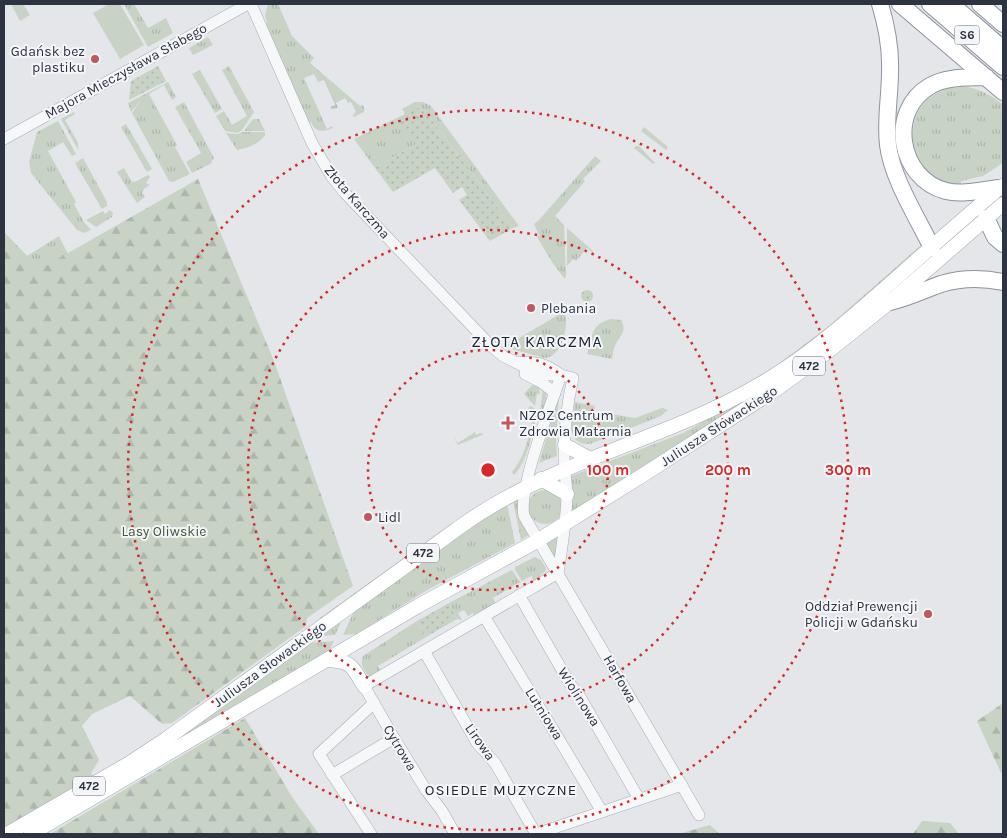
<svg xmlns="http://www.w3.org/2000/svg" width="1007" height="838" viewBox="0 0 1007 838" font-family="Karla,sans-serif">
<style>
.grass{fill:url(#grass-tufts)}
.forest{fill:url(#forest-firs)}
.park{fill:url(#park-dots)}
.pitch{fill:#c8d3c6}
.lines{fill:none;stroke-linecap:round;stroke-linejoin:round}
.minor-casing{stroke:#a9adb4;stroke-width:12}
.major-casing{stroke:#a5aab5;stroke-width:15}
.highway-casing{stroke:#8d93a0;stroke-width:18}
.minor{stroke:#f6f7f9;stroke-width:11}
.major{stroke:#fff;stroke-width:14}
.highway{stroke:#fff;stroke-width:16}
.ring{fill:none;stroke:#d62828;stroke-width:2.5;stroke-dasharray:2.5 5}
.poi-dot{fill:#c1575f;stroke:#f4f5f8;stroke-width:2}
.labels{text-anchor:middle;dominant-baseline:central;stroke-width:4;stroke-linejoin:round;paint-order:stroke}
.shield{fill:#f4f5f8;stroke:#696d78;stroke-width:1}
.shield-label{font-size:12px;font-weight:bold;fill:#2d3341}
.poi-label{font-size:14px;fill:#2d3341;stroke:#f4f5f8;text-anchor:start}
.street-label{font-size:14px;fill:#2d3341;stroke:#f4f5f8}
.park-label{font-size:14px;fill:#405b3c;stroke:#f4f5f8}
.neighbourhood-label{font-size:15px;letter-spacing:1px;fill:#1f2432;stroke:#f4f5f8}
.quarter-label{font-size:16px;letter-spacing:1px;fill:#1f2432;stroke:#f4f5f8}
.centre{fill:#d62828;stroke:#f4f5f8;stroke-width:2.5}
.ring-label{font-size:15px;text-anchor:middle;font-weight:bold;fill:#d62828;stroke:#f4f5f8;stroke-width:4;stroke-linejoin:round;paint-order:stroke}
</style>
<defs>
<pattern id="grass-tufts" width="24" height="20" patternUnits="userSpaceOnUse" patternTransform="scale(1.25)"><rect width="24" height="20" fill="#c8d3c6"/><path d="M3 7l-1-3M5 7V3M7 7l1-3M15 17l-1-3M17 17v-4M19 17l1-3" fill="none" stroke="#acb6ab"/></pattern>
<pattern id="forest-firs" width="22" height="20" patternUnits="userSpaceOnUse" patternTransform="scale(1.25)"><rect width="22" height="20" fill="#c8d3c6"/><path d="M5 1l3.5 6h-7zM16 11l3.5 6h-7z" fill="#acb6ab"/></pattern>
<pattern id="park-dots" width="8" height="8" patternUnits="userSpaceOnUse" patternTransform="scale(1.25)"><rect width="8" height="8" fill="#c8d3c6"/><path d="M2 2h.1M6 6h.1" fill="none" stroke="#acb6ab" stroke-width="1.8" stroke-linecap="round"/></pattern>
</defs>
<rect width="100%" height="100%" fill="#e4e6ea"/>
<g class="grass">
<path d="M 124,4 L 134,4 L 148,28 L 166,18 L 173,33 L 148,47 Z"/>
<path d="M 268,4 L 278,4 L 292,36 L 314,58 L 310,63 L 360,106 L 362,105 L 364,107 L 364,112 L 354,117 L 353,115 L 356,112 L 351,102 L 348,103 L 345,98 L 336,103 L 338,108 L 331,109 L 330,107 L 335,105 L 324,80 L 318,82 L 314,74 L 304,78 L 327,129 L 332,126 L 333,128 C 324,132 315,133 311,122 L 308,123 L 265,24 L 267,23 L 265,15 Z"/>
<path d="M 208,37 L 213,45 L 193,55 L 189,48 Z"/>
<path d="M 229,66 L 254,112 L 242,130 L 238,133 L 225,131 L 216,116 L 224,111 L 232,125 L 247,116 L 222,70 Z"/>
<path d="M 200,70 L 222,109 L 215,113 L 192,74 Z"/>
<path d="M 168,82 L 176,97 L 172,100 L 164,85 L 149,94 L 177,145 L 175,147 L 190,174 L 173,182 L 169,181 L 132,113 L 141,100 L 131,112 L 128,103 Z"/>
<path d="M 958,86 C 976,87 989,93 1003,105 L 1003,163 L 983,176 L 961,181 L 961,188 L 939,184 L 911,156 C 912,118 915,95 958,86 Z"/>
<path d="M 184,102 L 214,158 L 211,162 L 212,163 L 192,173 L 186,162 L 201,153 L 175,107 Z"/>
<path d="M 415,102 L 423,102 L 431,106 L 519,226 L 513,228 L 421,106 L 416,144 L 375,168 L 354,139 L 405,114 L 402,109 Z"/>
<path d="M 74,112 L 75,114 L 65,120 L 77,141 L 79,151 L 61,119 Z"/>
<path d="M 253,119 L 259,119 L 265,131 L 244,131 Z"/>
<path d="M 58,121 L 76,154 L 72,156 L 63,142 L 48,151 L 76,202 L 74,204 L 84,222 L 91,230 L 84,233 L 77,230 L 31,173 L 29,162 L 37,132 Z"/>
<path d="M 126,124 L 152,169 L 147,172 L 121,127 Z"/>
<path d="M 644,127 L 668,147 L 666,150 L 641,131 Z"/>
<path d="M 242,132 L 265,132 L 265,135 C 260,143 247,149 237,150 L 226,133 L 238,134 Z"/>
<path d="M 636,146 L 639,146 L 655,163 L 653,164 L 634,148 Z"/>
<path d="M 595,156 L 601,161 L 583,179 L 585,181 L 555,216 L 564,225 L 566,275 L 565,278 L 564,278 L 552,262 L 537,237 L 539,235 L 534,224 L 539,220 Z"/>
<path d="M 83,158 L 107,202 L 107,206 L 102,209 L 75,163 Z"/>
<path d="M 124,168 L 132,182 L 134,181 L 135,182 L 148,175 L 150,177 L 146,183 L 150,185 L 144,189 L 142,193 L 145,197 L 137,203 L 117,172 Z"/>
<path d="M 110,210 L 113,213 L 112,217 L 96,227 L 86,220 L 103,211 L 105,214 Z"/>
<path d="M 567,228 L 593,251 L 592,252 L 587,248 L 576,261 L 573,259 L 567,266 Z"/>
<path d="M 59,236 L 68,254 L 40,269 L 27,256 Z"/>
<path d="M 921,245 L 916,254 L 804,349 L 781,362 L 829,326 Z"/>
<path d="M 563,312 L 565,312 C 569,326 562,358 544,358 L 504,347 Z"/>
<path d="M 611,319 L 621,320 C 628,332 619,336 615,346 C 613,350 613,355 612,359 L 587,354 C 592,336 591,324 611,319 Z"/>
<path d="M 532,385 L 539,387 L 540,394 L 537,394 L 535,406 L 524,394 Z"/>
<path d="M 543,387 C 551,398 543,409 539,421 Z"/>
<path d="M 559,395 L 556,442 L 557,456 L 539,463 Z"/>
<path d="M 744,399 L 746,402 L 572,512 L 571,476 L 683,433 Z"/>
<path d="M 575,402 L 595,406 L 594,411 L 635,418 L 662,408 L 668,410 L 661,416 L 590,444 C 564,445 573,419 575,402 Z"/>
<path d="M 531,406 L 537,411 C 534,429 527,463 514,475 L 512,472 C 515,467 519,463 521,458 C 526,449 534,420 532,411 L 528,408 Z"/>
<path d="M 475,432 L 476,435 L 480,433 L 484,434 L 458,445 L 453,436 L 458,443 Z"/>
<circle cx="545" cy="507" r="17"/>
<path d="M 518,496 L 529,535 L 521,540 L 513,501 Z"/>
<path d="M 507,504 L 515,543 L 429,589 L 356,634 L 343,635 L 355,609 L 471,525 Z"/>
<path d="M 452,523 L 444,532 L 323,618 L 320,618 Z"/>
<path d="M 559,536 L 556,565 L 544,543 Z"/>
<path d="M 535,557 L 541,560 L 546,568 L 545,572 L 540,575 L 541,577 L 534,581 L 531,576 L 522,581 L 515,570 L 515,567 Z"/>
<path d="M 512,570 L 520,582 L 493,598 L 496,604 L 475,616 L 473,613 L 468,616 L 464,610 L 458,613 L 462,620 L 457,619 L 449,603 Z"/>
<path d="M 343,618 L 335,635 L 317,636 Z"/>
<path d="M 417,621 L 426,637 L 378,666 L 381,671 L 370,678 C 365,671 359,664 363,656 Z"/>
<path d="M 334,641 L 328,653 L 21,834 L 17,834 L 308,643 Z"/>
</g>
<g class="forest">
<path d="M 198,179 L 274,361 L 353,586 L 307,618 L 306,626 L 172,723 L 162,724 L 130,696 L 92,714 L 82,726 L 99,760 L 91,773 L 94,777 L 4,829 L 4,232 L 40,269 Z"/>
<path d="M 1003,703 L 1003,773 L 1001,773 L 977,721 Z"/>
<path d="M 245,718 L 292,797 L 319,834 L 50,834 Z"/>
<path d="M 922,821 L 950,823 L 959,834 L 913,834 Z"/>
<path d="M 710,825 L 720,834 L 678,834 Z"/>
</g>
<g class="park">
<path d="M 158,66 L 166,81 L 129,100 L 131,81 Z"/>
<path d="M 421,106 L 513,228 L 490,241 L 459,200 L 467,195 L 462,187 L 453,193 L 435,168 L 393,192 L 375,168 L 416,144 L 398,119 Z"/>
<circle cx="587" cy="296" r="6"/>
<path d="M 449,603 L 457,619 L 426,637 L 417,621 Z"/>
</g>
<g class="pitch">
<path d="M 11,4 L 23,4 L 30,15 L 20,21 Z"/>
<path d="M 109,4 L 120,4 L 144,45 L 120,59 L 93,13 Z"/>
</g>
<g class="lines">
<g class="minor-casing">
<g id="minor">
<path d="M 251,4 L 312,143 L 332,177 L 345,193 L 491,346 L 503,356 L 531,370 L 545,375 L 561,375 L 573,378 C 567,404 564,431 564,458 C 564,471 567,484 567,497 C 566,523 562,547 558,573"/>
<path d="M 4,139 L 248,4"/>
<path d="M 518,362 C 537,362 545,363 561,375"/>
<path d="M 525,374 L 541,382 L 555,393"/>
<path d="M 561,375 C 551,405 518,488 524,516 L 699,815"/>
<path d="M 519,595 L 570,684 L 579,695 L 639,799"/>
<path d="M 484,616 C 523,681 564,746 602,812"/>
<path d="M 424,651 L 477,743 L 495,763 L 536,834"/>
<path d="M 332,775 L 394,738"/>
<path d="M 371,834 L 319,754 L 374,703"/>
<path d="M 455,834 L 442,811 L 426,790 L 394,738 L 364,686 L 558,573"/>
<path d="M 536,834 L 682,785"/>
</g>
</g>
<g class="major-casing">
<g id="major">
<path d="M 565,445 L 590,459"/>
<path d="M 541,479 L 567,494"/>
<path d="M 327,660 C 352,661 352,666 364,686"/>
<path d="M 7,834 L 128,764 L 166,739 L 464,524 C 553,461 662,441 755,387 C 800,362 838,329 876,296 C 918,259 959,222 1002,186"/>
<path d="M 31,834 L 418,606 L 537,541 L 643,475 L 778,388 L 821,357 L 890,302 L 1003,204"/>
</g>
</g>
<g class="highway-casing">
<g id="highway">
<path d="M 880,4 C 887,27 891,48 890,72 C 890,96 885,121 888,145 C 892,178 917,217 932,248"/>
<path d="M 900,4 L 1003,92"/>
<path d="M 930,4 L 1003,67"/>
<path d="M 951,4 L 1003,49"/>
<path d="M 980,4 L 1003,24"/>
<path d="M 986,77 C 967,78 947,76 930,86 C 887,111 899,179 946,191 C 962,195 982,190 999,188"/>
<path d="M 986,218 L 995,237 L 1003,244"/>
<path d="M 890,302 C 908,298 924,290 941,284 C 961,278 983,278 1003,282"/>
</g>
</g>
<use href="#minor" class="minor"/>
<use href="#major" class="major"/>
<use href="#highway" class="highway"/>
</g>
<g class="ring">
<circle cx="488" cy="470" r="120"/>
<circle cx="488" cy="470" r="240"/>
<circle cx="488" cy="470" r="360"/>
</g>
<g class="poi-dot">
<circle cx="95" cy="59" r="5"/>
<circle cx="531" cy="308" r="5"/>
<path d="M505.5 415.5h5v5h5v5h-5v5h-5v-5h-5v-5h5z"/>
<circle cx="368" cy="517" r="5"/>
<circle cx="928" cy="614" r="5"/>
</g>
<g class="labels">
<g class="shield">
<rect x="954.5" y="25.5" width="25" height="19" rx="4"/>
<rect x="793" y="356.5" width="32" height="19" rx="4"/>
<rect x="407" y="543.5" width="32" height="19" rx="4"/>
<rect x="73" y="776.5" width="32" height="19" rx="4"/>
</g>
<g class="shield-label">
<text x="967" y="35">S6</text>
<text x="809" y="366">472</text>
<text x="423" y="553">472</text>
<text x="89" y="786">472</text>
</g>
<g class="poi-label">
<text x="85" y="51" text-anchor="end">Gdańsk bez<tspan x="85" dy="16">plastiku</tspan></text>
<text x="541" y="308">Plebania</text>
<text x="519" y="415">NZOZ Centrum<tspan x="519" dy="16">Zdrowia Matarnia</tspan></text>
<text x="378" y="517">Lidl</text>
<text x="918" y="606" text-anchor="end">Oddział Prewencji<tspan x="918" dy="16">Policji w Gdańsku</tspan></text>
</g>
<g class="street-label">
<text transform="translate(126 71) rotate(-29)">Majora Mieczysława Słabego</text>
<text transform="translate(357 202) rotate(49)">Złota Karczma</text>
<text transform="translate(719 426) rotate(-33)">Juliusza Słowackiego</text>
<text transform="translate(270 664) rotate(-36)">Juliusza Słowackiego</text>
<text transform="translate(620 679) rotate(60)">Harfowa</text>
<text transform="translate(579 697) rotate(58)">Wiolinowa</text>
<text transform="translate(544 714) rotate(58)">Lutniowa</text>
<text transform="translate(480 742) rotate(55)">Lirowa</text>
<text transform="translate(400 748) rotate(59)">Cytrowa</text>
</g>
<g class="park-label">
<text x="164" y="531">Lasy Oliwskie</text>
</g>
<g class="neighbourhood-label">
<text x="501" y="790">OSIEDLE MUZYCZNE</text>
</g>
<g class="quarter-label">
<text x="537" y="341">ZŁOTA KARCZMA</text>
</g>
</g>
<circle cx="488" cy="470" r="8" class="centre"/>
<g class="ring-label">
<text x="608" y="475">100 m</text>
<text x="728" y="475">200 m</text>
<text x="848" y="475">300 m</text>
</g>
<rect width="1007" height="838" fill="none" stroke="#2d3341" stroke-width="10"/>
</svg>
